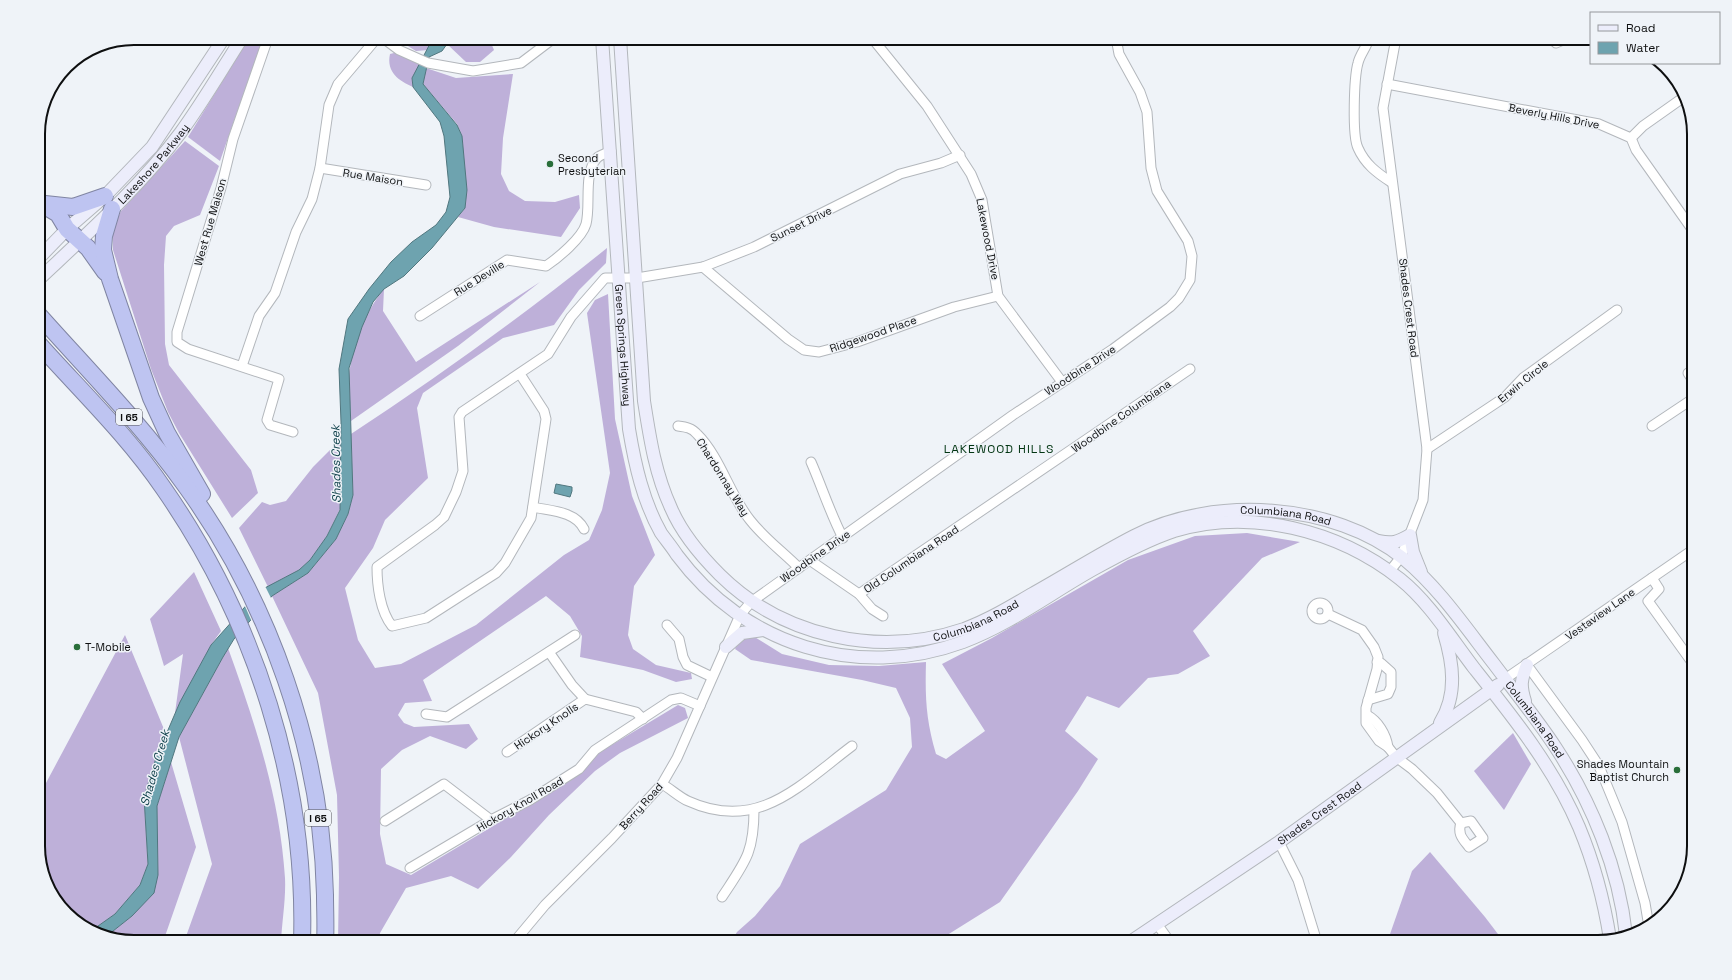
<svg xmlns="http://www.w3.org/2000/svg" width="1732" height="980" viewBox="0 0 1732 980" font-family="'Space Grotesk',sans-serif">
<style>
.forest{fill:#beb0d9}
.water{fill:#6ea3af;stroke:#51777f}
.pier{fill:#eff3f8}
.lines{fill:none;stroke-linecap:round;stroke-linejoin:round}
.street-casing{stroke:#b3b7bc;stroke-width:11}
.secondary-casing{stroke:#b3b7bc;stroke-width:14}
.highway-casing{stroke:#8085a2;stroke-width:18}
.street{stroke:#fff;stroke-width:9}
.secondary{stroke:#ecedfb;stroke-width:12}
.highway{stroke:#bec4f1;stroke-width:16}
.poi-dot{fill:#296e3a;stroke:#eff3f8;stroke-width:1.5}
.labels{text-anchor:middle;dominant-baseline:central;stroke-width:3;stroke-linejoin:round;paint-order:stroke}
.shield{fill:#eff3f8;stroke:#525356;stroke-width:1}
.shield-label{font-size:10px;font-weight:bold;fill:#0e0f10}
.street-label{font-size:11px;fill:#0e0f10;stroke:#eff3f8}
.poi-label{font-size:11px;fill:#0e0f10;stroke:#eff3f8;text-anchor:start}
.neighbourhood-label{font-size:12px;letter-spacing:1px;fill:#033613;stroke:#eff3f8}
.water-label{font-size:12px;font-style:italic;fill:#11424c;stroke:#eff3f8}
.rim{fill:none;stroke:#0e0f10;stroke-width:2}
</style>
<rect width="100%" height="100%" fill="#eff3f8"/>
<g class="forest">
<path d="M 249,38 L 263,38 L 220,161 L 188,137 Z"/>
<path d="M 395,38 L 433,38 L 428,50 L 416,51 Z"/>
<path d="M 447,38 L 489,38 L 494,50 L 480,62 L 466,62 L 447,44 Z"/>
<path d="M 398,52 L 420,64 L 412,78 L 413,87 C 399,81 386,72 390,54 Z"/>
<path d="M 426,68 L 456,78 L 513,74 L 503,138 L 501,174 L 509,191 L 525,201 L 555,202 L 579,195 L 580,208 L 561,237 L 494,227 L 458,217 L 465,208 L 462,136 L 457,124 L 423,84 Z"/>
<path d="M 185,141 L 219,166 L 200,215 L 174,226 L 166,236 L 164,265 L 165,344 L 169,365 L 251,470 L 258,493 L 232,518 L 179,433 L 168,412 L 151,369 L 113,250 L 113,229 L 121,211 Z"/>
<path d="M 607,248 L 606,263 L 579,290 L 554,325 L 503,338 L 423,393 L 417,408 L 428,478 L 385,520 L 373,548 L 345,588 L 358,640 L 375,668 L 401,664 L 476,625 L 564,555 L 589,540 L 602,510 L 610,473 L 587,313 L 595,300 L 608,294 L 615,419 L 632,496 L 655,555 L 634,586 L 628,635 L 633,649 L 656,665 L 691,673 L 692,679 L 676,682 L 643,670 L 580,657 L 582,636 L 570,616 L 546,596 L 423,680 L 432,701 L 405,703 L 398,715 L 404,723 L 414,727 L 469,724 L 478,739 L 466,749 L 430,736 L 402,750 L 381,769 L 380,834 L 386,864 L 411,875 L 567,782 L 600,752 L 678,705 L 685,708 L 688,718 L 620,753 L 595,771 L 549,815 L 511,857 L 478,889 L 451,876 L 406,888 L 380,933 L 379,942 L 338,942 L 339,877 L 337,795 L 318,693 L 272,596 L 308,573 L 336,539 L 348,514 L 353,495 L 351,434 C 440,376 525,314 607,248 Z"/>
<path d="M 540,282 L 458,346 L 351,421 C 351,404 347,384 350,368 C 354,341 367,309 384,289 L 383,311 L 416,362 Z"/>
<path d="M 341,439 L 340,509 L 327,536 L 310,560 L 299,570 L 268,587 L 239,528 L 262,502 L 270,505 L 286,501 L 313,467 Z"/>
<path d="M 1247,533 L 1300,542 L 1262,558 L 1193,631 L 1210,656 L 1178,674 L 1148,678 L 1119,708 L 1087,696 L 1065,731 L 1098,759 L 1078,791 L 1000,902 L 936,942 L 731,942 L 737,932 L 755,916 L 780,886 L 800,844 L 886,790 L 912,747 L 910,718 L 896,688 L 862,680 L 751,660 L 735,649 L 739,641 L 753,636 L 782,654 L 829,665 L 879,666 L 926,662 C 925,698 926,720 936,754 L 946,759 L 985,731 L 942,664 L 992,638 L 1128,560 L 1195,536 Z"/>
<path d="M 194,572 L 221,631 L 211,645 L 175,713 L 183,654 L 164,666 L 150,619 Z"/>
<path d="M 125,635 L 166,734 L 156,758 L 144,797 L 148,864 L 140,885 L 115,914 L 91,931 L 86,929 L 51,894 L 38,852 L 38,798 Z"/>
<path d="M 228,648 C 255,723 280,798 285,878 C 286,899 282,921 281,942 L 184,942 L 212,864 L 179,737 Z"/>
<path d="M 1513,733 L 1531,764 L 1504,810 L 1474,771 Z"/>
<path d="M 171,762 L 196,847 L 163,942 L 134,942 L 108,935 L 132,916 L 158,875 L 157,806 Z"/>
<path d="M 1430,852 L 1485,917 L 1504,942 L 1392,942 L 1389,937 L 1412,871 Z"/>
</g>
<g class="water">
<path d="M 433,38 L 447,38 L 447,44 L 442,51 L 429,57 L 423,84 L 457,125 L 462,136 L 467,190 L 465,208 L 432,248 L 404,276 L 384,289 L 373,302 L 362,327 L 349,368 L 353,495 L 348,514 L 336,539 L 308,573 L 272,596 L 234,639 L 223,657 L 179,737 L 157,806 L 158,875 L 154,893 L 132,916 L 108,935 L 91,931 L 115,914 L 140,885 L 148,864 L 144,797 L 156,758 L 180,702 L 211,645 L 259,591 L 299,570 L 310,560 L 327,536 L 340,510 L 341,422 L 339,369 L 348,319 L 369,289 L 391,262 L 412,242 L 436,225 L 446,212 L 450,197 L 444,136 L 440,122 L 413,87 L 412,78 Z"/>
<path d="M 556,484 L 572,487 L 572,491 L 570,497 L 554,493 Z"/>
</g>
<path class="pier" d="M 265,586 L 272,600 L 252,622 L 244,604 L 258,590 Z"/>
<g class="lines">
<g class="street-casing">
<g id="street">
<path d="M 268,38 L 233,139 L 221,188 L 177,332 L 177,342 L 188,349 L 279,379 L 267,420 L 270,425 L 293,432"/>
<path d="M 383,38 L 399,50 L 428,63 L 473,71 L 521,63 L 554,38"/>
<path d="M 872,38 L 927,106 L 971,174 L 982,200 L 998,296 L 1062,382"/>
<path d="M 1369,38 C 1367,47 1360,54 1358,63 C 1354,77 1352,136 1358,148 C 1365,164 1377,173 1391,182"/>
<path d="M 1551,38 L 1556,43 L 1568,38"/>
<path d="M 1387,84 L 1599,124 L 1631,138 L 1636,150 L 1694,232"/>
<path d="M 1631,138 L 1643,126 L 1684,97"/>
<path d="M 320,168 L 426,185"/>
<path d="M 703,267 L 788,339 L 804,350 L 819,352 L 857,342 L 954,307 L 998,296"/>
<path d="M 420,316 L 507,260 L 546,266 C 558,258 582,238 586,224 C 591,205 583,173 597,158 C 600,155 607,153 611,151"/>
<path d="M 242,366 L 259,316 L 275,293 L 296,232 L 312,199 L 320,168 L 329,105 L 338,84 L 377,38"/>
<path d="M 1688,373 L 1694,382"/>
<path d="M 520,374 L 544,411 L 546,419 L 531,518 L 505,563 L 496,573 L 426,618 L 392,626 C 380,611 377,585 377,567 L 435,525 L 444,517 L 456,492 L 463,471 L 459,417 L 462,412 L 548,354 L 571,317 L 605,278 L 637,278 L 703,267 L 754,247 L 900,174 L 941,163 L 960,155"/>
<path d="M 678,426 C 686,427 692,428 697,434 C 721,458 729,494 750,520 C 764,538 783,552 799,568"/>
<path d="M 1652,426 L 1694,398"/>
<path d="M 1427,449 L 1505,397 L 1523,378 L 1617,310"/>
<path d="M 811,462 C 822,487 830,513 843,538"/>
<path d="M 533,507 C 551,511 575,511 584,529"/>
<path d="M 811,561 L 859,594 L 872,609 L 883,616"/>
<path d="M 1389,572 L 1401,557 L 1423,500 L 1427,449 L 1383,108 L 1396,38"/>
<path d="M 1652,578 L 1659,589 L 1648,601 L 1694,665"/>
<path d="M 859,594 L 1190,369"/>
<circle cx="1320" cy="611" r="8"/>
<path d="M 1328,614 L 1362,630 L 1374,647 L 1378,657 L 1377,669 L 1366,708 L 1366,723 L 1379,741 L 1388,747 L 1396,757 L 1412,769 L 1437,793 L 1461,823"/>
<path d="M 667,625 L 679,639 L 683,657 L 687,665 L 712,677"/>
<path d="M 549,652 L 572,685 L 585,699"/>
<path d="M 1527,665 L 1582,740 L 1599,766 L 1622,822 L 1645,903 L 1649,927"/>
<path d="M 1505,679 L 1694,549"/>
<path d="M 1368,700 L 1388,694 L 1391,687 L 1391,672 L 1381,663 L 1377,662"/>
<path d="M 426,714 L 447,717 L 575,635"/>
<path d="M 1367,715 C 1378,721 1386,734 1388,747"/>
<path d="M 507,752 L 585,699 L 636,712 L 643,719"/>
<path d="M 662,784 C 671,789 679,797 688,801 C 758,833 800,785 852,746"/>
<path d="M 385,821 L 444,784 L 491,820"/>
<path d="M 1471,821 L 1483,838 L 1469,847 C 1463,839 1457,834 1461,823 Z"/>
<path d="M 1279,842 L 1298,880 L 1317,942"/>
<path d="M 410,868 L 491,820 L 530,800 L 579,769 L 595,750 L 671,700 L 681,698 L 700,706"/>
<path d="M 722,897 C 745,862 754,853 754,810"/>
<path d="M 1157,924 L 1170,942"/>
<path d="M 514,942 L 545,905 L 612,838 L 662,784 L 677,758 L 740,615 L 751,602 L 1013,415 L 1113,349 L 1170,307 L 1179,298 L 1190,280 L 1192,256 L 1188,241 L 1157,191 L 1151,168 L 1147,112 L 1140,92 L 1119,54 L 1116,38"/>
</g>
</g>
<g class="secondary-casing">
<g id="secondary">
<path id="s1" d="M 602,38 L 629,429 C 635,465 643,501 661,533 C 666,540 672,547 677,555 C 744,645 857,681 963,642 C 1009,625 1051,593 1094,569 C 1119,555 1147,540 1174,531 C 1251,508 1338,530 1400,579 C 1429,602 1451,638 1474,668 C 1513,717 1554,768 1579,827 C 1594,863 1604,901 1610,939"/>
<path id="s2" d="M 620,38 L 644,401 C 650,439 655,473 671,508 C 682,534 700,555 720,575 C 783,637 879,658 964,629 C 988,620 1010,607 1032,594 C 1066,575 1099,554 1134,536 C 1213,495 1334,502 1404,559 C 1439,588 1466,628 1494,664 C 1515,692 1537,719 1556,748 C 1592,803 1619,869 1626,935"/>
<path d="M 38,259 L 67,229 L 105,196 L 152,147 L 224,38"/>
<path id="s3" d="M 38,280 C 88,233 140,187 181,132 C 203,102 222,69 242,38"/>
<path d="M 1379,541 C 1392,544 1398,542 1410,535 L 1413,552 L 1421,572"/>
<path d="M 726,647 L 742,633 L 763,630"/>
<path d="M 1525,701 C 1520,685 1521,680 1527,665"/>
<path d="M 1440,723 C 1458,694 1453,663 1444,633"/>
<path id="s4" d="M 1130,942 L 1279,842 L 1498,685"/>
</g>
</g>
<g class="highway-casing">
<g id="highway">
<path d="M 38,202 L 58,214 L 67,229 L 88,248 L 105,272"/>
<path d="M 45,204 L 73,207 L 105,196"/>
<path d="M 112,209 L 104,236 L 103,250 L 110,279 L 151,398 L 167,433 L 202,494"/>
<path d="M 38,314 C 88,370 141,424 185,485 C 270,602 322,751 325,895 C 325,911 326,927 325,942"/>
<path d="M 38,343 C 81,391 128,436 164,489 C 255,620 307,782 302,942"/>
</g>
</g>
<use href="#street" class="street"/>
<use href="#secondary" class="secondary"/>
<use href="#highway" class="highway"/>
</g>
<g class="poi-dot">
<circle cx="550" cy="164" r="4"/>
<circle cx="77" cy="647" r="4"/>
<circle cx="1677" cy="770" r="4"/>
</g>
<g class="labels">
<g class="shield">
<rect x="116" y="409" width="26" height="16" rx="3"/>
<rect x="305" y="810" width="26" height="16" rx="3"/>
</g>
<g class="shield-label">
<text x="129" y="417">I 65</text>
<text x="318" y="818">I 65</text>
</g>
<g class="street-label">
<text transform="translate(1554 116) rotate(11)">Beverly Hills Drive</text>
<text stroke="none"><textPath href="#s3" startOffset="164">Lakeshore Parkway</textPath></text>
<text transform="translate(373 177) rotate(9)">Rue Maison</text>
<text transform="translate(210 222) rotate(-74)">West Rue Maison</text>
<text transform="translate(801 224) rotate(-26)">Sunset Drive</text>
<text transform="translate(988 239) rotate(79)">Lakewood Drive</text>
<text transform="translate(479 278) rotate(-32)">Rue Deville</text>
<text transform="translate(1409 308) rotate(83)">Shades Crest Road</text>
<text transform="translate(873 334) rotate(-19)">Ridgewood Place</text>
<text stroke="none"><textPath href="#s1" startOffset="308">Green Springs Highway</textPath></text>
<text transform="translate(1080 370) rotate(-33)">Woodbine Drive</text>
<text transform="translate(1523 381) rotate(-39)">Erwin Circle</text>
<text transform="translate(1121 416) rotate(-35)">Woodbine Columbiana</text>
<text transform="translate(723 477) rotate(58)">Chardonnay Way</text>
<text stroke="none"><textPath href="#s2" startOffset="1171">Columbiana Road</textPath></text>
<text transform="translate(815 556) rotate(-35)">Woodbine Drive</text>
<text transform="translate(911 559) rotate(-34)">Old Columbiana Road</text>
<text transform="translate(1600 614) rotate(-35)">Vestaview Lane</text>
<text stroke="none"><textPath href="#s2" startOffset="835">Columbiana Road</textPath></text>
<text stroke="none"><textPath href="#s2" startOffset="1507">Columbiana Road</textPath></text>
<text transform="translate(546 726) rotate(-34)">Hickory Knolls</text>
<text transform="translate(520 804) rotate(-30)">Hickory Knoll Road</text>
<text transform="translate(641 806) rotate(-48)">Berry Road</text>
<text stroke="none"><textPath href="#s4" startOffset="229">Shades Crest Road</textPath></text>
</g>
<g class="poi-label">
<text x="558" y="158">Second<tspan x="558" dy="13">Presbyterian</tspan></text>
<text x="85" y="647">T-Mobile</text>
<text x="1669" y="764" text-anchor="end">Shades Mountain<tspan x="1669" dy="13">Baptist Church</tspan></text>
</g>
<g class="neighbourhood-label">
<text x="999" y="449">LAKEWOOD HILLS</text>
</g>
<g class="water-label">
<text transform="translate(336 464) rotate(-91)">Shades Creek</text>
<text transform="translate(155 768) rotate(-74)">Shades Creek</text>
</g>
</g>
<path d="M0 0H1732V980H0ZM134 45H1598A89 89 0 0 1 1687 134V846A89 89 0 0 1 1598 935H134A89 89 0 0 1 45 846V134A89 89 0 0 1 134 45Z" fill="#eff3f8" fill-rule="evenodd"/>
<path class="rim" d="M134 45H1598A89 89 0 0 1 1687 134V846A89 89 0 0 1 1598 935H134A89 89 0 0 1 45 846V134A89 89 0 0 1 134 45Z"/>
<rect x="1590" y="12" width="130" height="52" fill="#eff3f8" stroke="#95989b"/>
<rect x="1598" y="25" width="20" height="6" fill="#ecedfb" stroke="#95989b"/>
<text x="1626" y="32" font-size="12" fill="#0e0f10">Road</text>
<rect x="1598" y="42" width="20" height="12" fill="#6ea3af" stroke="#95989b"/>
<text x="1626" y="52" font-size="12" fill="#0e0f10">Water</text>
</svg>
